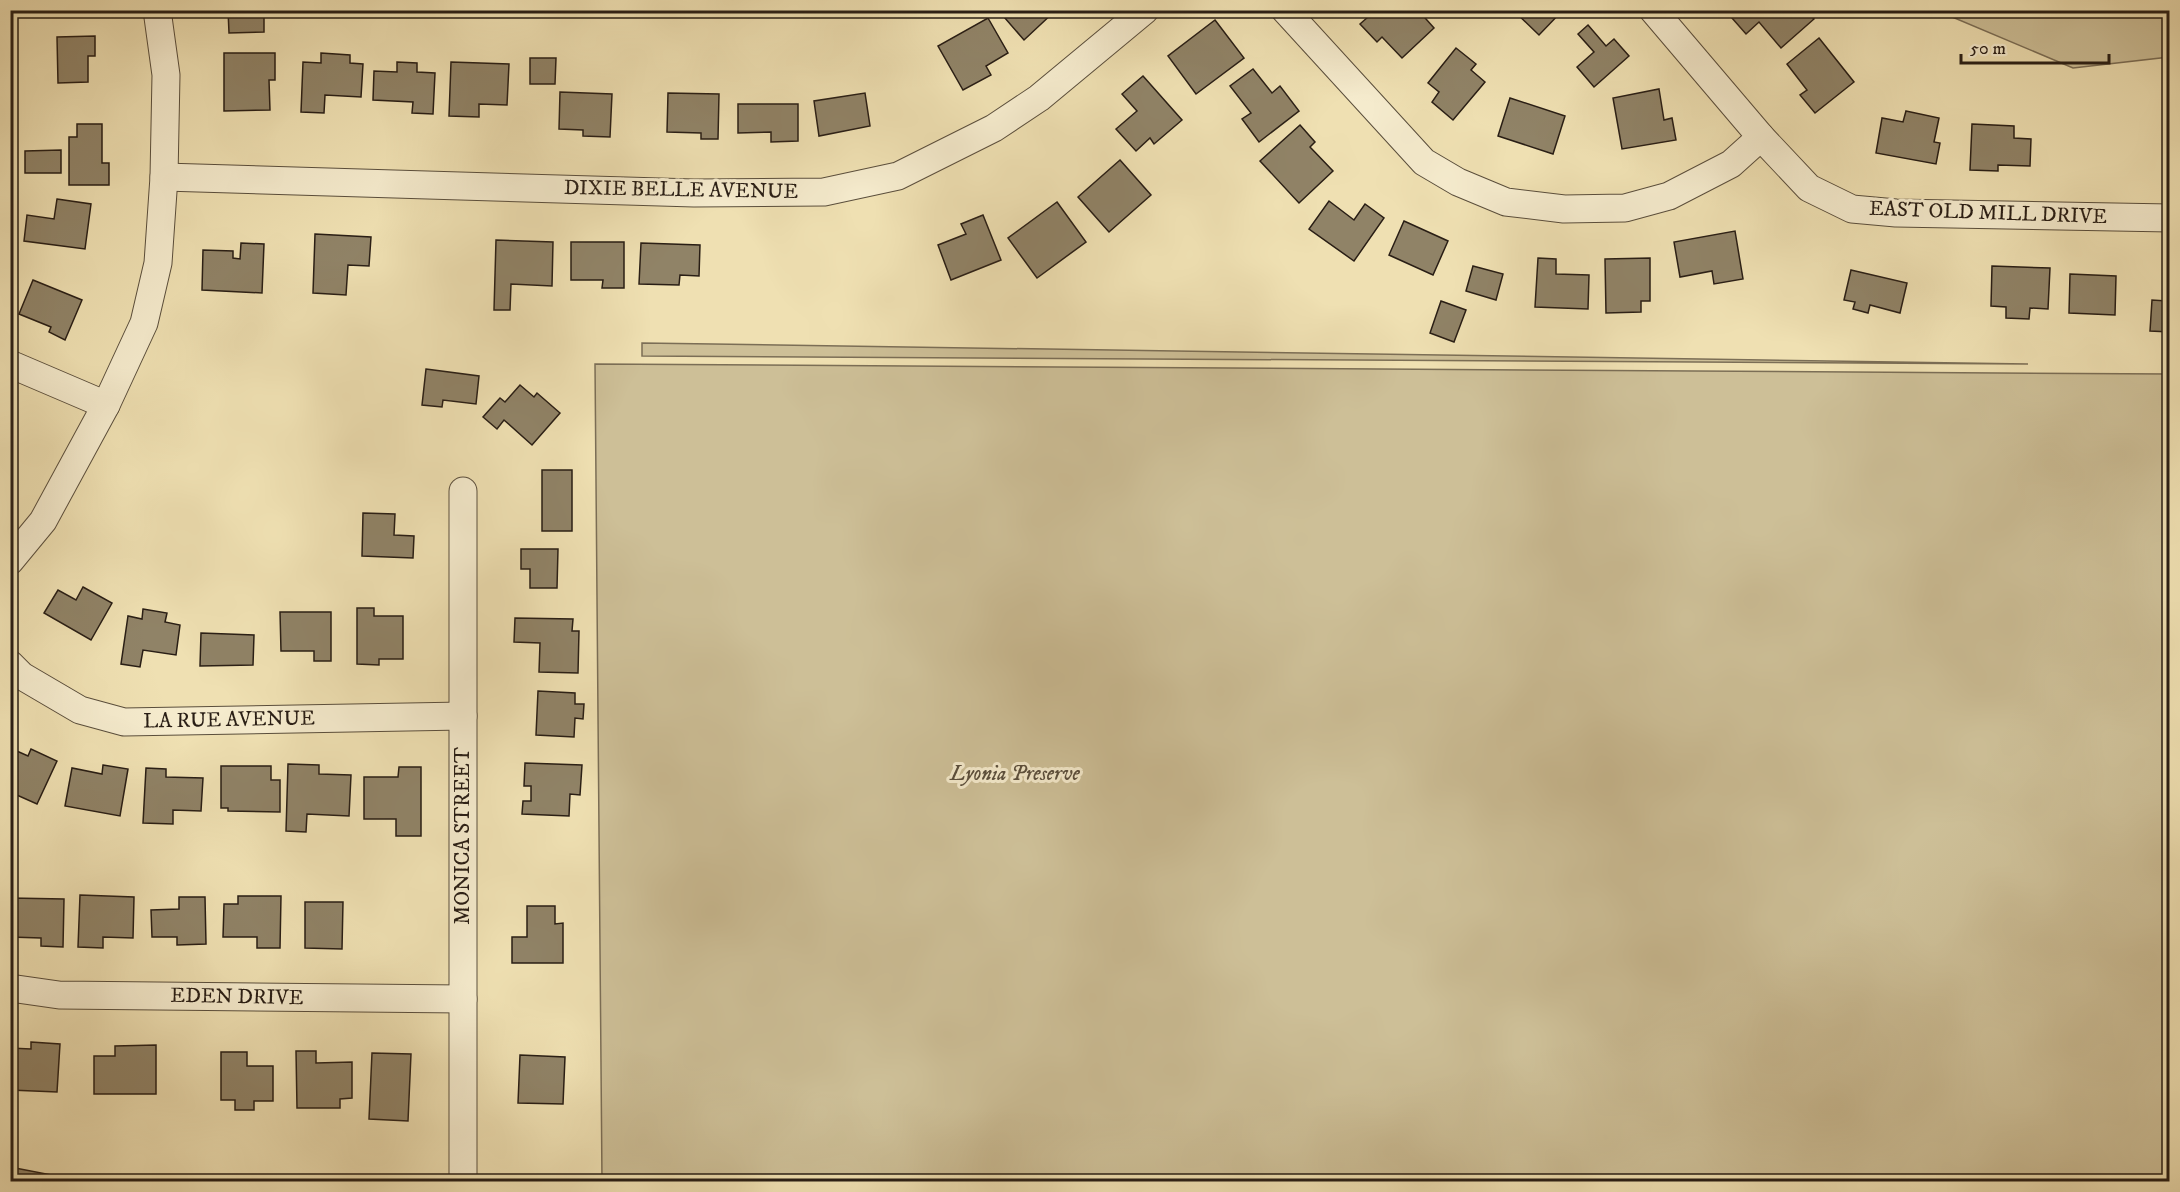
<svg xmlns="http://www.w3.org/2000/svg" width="2180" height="1192" viewBox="0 0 2180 1192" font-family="'IM FELL DW Pica',serif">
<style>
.green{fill:#cdbf97;stroke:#7b6e56;stroke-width:1.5}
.building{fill:#908367;stroke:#291e15;stroke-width:1.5}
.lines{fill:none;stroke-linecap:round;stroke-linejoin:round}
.minor-casing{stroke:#5a4e3c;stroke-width:29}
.minor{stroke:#f5ebcd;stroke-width:27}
.labels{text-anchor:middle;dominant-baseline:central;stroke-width:6;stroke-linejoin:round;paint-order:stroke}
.street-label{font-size:21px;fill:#291e15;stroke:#f5ebcd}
.park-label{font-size:21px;font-style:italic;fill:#5a4e3c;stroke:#f5ebcd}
</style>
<rect width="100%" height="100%" fill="#efe0b2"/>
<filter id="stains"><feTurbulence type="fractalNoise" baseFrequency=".00333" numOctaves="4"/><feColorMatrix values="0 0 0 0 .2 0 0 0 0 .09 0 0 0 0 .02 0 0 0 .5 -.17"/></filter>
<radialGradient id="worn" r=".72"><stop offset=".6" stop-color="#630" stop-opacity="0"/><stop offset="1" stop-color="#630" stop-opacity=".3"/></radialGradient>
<g class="green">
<path d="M 1938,11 L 2169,11 L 2169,57 L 2073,68 Z"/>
<path d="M 642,343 L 713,344 L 2028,364 L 642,356 Z"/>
<path d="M 595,364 L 2169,374 L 2169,1181 L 602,1181 Z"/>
</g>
<g class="building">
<path d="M 228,10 L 267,10 L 267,15 L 264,15 L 264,32 L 229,33 Z"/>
<path d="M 796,10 L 832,10 L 832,14 L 796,15 Z"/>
<path d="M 998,10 L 1056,10 L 1024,40 Z"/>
<path d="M 1376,10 L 1418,10 L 1434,28 L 1402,58 L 1382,37 L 1377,42 L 1360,24 Z"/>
<path d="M 1513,10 L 1563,10 L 1539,35 Z"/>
<path d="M 1740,10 L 1807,10 L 1814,19 L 1781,48 L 1759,22 L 1746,34 L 1732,18 Z"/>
<path d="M 988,18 L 1008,53 L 986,66 L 991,75 L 963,90 L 938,46 Z"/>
<path d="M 1215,20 L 1244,58 L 1196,94 L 1168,56 Z"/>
<path d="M 1588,25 L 1606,46 L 1614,39 L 1629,56 L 1594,87 L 1577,67 L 1594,52 L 1578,34 Z"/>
<path d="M 95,36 L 95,56 L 88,56 L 88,82 L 58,83 L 57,37 Z"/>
<path d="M 1819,38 L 1854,82 L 1815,113 L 1800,95 L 1807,90 L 1787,64 Z"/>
<path d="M 1456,48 L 1476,64 L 1471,70 L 1485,82 L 1453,120 L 1432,102 L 1439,92 L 1428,83 Z"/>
<path d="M 224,53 L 275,53 L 275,80 L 269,80 L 270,110 L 224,111 Z"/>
<path d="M 321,53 L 350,55 L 350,63 L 363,64 L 361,97 L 325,95 L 324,113 L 301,112 L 303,62 L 321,63 Z"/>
<path d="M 530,58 L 556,58 L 555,84 L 530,84 Z"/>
<path d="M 397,62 L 417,63 L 417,72 L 435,73 L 433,114 L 412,113 L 413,102 L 373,100 L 374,71 L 397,72 Z"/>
<path d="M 451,62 L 509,64 L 507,105 L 479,104 L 479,117 L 449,116 Z"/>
<path d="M 1253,69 L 1272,93 L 1280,86 L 1299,111 L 1259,142 L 1242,119 L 1251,113 L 1230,86 Z"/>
<path d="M 1143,76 L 1182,120 L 1154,144 L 1150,138 L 1136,151 L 1116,129 L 1137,111 L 1122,94 Z"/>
<path d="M 1659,89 L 1664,120 L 1672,118 L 1676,140 L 1622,149 L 1613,98 Z"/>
<path d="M 560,92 L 612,94 L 610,137 L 583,136 L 583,130 L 559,129 Z"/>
<path d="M 668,93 L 719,94 L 718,139 L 701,139 L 701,133 L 667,132 Z"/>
<path d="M 865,93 L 870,126 L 819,136 L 814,101 Z"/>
<path d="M 1510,98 L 1565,116 L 1553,154 L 1498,136 Z"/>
<path d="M 738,104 L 798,104 L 798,141 L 771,142 L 771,132 L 738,133 Z"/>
<path d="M 1906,111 L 1939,118 L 1934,142 L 1940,143 L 1936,164 L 1876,153 L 1882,118 L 1903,122 Z"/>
<path d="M 77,124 L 102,124 L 102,163 L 109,163 L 109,185 L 69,185 L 69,137 L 77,137 Z"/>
<path d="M 1972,124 L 2014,126 L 2014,138 L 2031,139 L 2030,166 L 1998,165 L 1998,171 L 1970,170 Z"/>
<path d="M 1300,125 L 1315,142 L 1310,147 L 1333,171 L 1299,203 L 1260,161 Z"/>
<path d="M 61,150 L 61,173 L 25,173 L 25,151 Z"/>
<path d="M 1120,160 L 1151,195 L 1109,232 L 1078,197 Z"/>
<path d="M 57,199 L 91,204 L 85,249 L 24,241 L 27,215 L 54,219 Z"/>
<path d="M 1329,201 L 1354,220 L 1365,204 L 1384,218 L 1354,261 L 1309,229 Z"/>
<path d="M 1057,202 L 1086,242 L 1037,278 L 1008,238 Z"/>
<path d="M 983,215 L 1001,260 L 951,280 L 938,245 L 966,234 L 961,224 Z"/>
<path d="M 1404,221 L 1448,241 L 1433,275 L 1389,255 Z"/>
<path d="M 1735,231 L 1743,279 L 1714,284 L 1712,271 L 1680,277 L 1674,242 Z"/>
<path d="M 315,234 L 371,237 L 369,266 L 348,265 L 346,295 L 313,293 Z"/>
<path d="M 496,240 L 553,242 L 552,286 L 511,284 L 510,310 L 494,310 Z"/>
<path d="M 571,242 L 624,242 L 624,288 L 602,288 L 603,280 L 571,280 Z"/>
<path d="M 241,243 L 264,244 L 262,293 L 202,290 L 203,250 L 233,251 L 233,258 L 240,259 Z"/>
<path d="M 641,243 L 700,245 L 699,276 L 680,275 L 679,285 L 639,284 Z"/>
<path d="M 1538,258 L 1556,259 L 1556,274 L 1589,275 L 1588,309 L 1535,307 Z"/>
<path d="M 1650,258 L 1650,301 L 1641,301 L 1641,312 L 1606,313 L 1605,259 Z"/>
<path d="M 1473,266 L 1503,274 L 1496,300 L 1466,291 Z"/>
<path d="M 1992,266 L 2050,268 L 2048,309 L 2030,308 L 2029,319 L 2006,318 L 2006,307 L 1991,306 Z"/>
<path d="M 1851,270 L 1907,283 L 1900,313 L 1870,305 L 1868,313 L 1853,309 L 1855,302 L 1844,300 Z"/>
<path d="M 2070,274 L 2116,276 L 2115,315 L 2069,313 Z"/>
<path d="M 33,280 L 82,300 L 65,340 L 49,332 L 51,327 L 19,314 Z"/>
<path d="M 2168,281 L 2170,281 L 2170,332 L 2150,331 L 2152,300 L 2167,301 Z"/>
<path d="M 1441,301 L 1466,310 L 1454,342 L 1430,333 Z"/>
<path d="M 426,369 L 479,376 L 476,404 L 443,400 L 442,407 L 422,405 Z"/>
<path d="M 520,385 L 534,397 L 537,393 L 560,413 L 532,445 L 504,420 L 497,429 L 483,417 L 500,398 L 505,402 Z"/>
<rect x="542" y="470" width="30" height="61"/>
<path d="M 363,513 L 395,514 L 394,535 L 414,536 L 413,558 L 362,556 Z"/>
<path d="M 521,549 L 558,549 L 557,588 L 530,588 L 530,569 L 521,569 Z"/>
<path d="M 83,587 L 112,603 L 91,640 L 44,613 L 58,590 L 76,600 Z"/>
<path d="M 357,608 L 374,608 L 374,616 L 403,616 L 403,659 L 379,659 L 379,665 L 357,664 Z"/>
<path d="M 143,609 L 167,613 L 165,622 L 180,625 L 176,655 L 143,650 L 140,667 L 121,664 L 128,616 L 142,619 Z"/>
<path d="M 280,612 L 331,612 L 331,661 L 314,661 L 314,651 L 281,651 Z"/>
<path d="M 515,618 L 573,619 L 572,631 L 579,631 L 578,673 L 539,672 L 540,643 L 514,642 Z"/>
<path d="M 201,633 L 254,635 L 253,665 L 200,666 Z"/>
<path d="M 538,691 L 575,693 L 575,704 L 584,704 L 583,719 L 575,718 L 574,737 L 536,735 Z"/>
<path d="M 10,748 L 28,756 L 31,749 L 57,761 L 37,804 L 10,792 Z"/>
<path d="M 525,763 L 582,765 L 580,795 L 570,794 L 569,816 L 522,814 L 523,801 L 531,801 L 531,786 L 524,786 Z"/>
<path d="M 288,764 L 319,765 L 319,774 L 351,775 L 349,816 L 307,814 L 306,832 L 286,831 Z"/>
<path d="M 103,765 L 128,769 L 120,816 L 65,806 L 72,768 L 102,774 Z"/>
<path d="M 221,766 L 271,766 L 271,780 L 280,780 L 280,812 L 228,811 L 228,808 L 221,808 Z"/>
<path d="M 399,767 L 421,767 L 421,836 L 396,836 L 396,819 L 364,819 L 364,777 L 398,777 Z"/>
<path d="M 146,768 L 166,769 L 166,777 L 203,778 L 201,811 L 173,810 L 173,824 L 143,823 Z"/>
<path d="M 80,895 L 134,897 L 133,938 L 103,937 L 103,948 L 78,947 Z"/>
<path d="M 238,896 L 281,896 L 280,948 L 257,948 L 257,937 L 223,937 L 224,904 L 238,904 Z"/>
<path d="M 179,897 L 205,897 L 206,944 L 177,945 L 177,937 L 152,937 L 151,910 L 179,909 Z"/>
<path d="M 10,898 L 64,899 L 63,947 L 41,946 L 41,938 L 10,937 Z"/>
<path d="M 305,902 L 343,902 L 342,949 L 305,948 Z"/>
<path d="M 527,906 L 555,906 L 555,924 L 563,923 L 563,963 L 512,963 L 512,937 L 527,937 Z"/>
<path d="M 31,1042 L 60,1044 L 57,1092 L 10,1090 L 10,1048 L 31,1049 Z"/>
<path d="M 156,1045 L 156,1094 L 94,1094 L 94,1056 L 115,1056 L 115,1046 Z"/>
<path d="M 296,1051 L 316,1051 L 316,1063 L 352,1062 L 352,1098 L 340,1099 L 340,1108 L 297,1108 Z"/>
<path d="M 221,1052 L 247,1052 L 247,1066 L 273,1066 L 273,1101 L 254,1101 L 254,1110 L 235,1110 L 235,1100 L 221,1100 Z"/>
<path d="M 372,1053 L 411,1054 L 408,1121 L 369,1119 Z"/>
<path d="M 520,1055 L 565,1057 L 563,1104 L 518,1103 Z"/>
<path d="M 10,1167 L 57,1176 L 56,1182 L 10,1182 Z"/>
<path d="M 393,1177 L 424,1177 L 424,1182 L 394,1182 Z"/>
<rect x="163" y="1178" width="42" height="4"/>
</g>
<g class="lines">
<g class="minor-casing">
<g id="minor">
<path d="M 1285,10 L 1424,162 L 1458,182 L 1506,202 L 1564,209 L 1625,208 L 1669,196 L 1731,164 L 1761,137"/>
<path d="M 1653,10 L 1761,137 L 1809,188 L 1852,209 L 1896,213 L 2170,218"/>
<path d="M 164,177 L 694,193 L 824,192 L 898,176 L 994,128 L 1039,98 L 1145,10"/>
<path d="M 10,364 L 106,405"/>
<path d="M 10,561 L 43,521 L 106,405 L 144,323 L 158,263 L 164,177 L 166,75 L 157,10"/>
<path d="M 10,664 L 22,676 L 80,710 L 124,722 L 463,716"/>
<path d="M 10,988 L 59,995 L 463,999"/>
<path d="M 463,1182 L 463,491"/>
</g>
</g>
<use href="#minor" class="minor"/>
</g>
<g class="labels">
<g class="street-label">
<text transform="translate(681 190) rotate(1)">DIXIE BELLE AVENUE</text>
<text transform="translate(1988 213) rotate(2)">EAST OLD MILL DRIVE</text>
<text transform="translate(229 720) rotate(-1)">LA RUE AVENUE</text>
<text transform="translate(463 836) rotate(-90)">MONICA STREET</text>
<text transform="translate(237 997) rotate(1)">EDEN DRIVE</text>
</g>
<g class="park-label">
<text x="1015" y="774">Lyonia Preserve</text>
</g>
</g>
<rect width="2180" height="1192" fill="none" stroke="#efe0b2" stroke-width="36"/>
<rect x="12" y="12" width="2156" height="1168" fill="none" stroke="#291e15" stroke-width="3"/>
<rect x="18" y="18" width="2144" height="1156" fill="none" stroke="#291e15" stroke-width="1.5"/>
<path d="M1961 54v9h148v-9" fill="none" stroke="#291e15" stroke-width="3"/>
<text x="1970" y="54" font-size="18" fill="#291e15" stroke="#f5ebcd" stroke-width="4.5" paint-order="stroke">50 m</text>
<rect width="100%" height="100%" filter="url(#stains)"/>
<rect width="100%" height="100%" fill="url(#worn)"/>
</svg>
